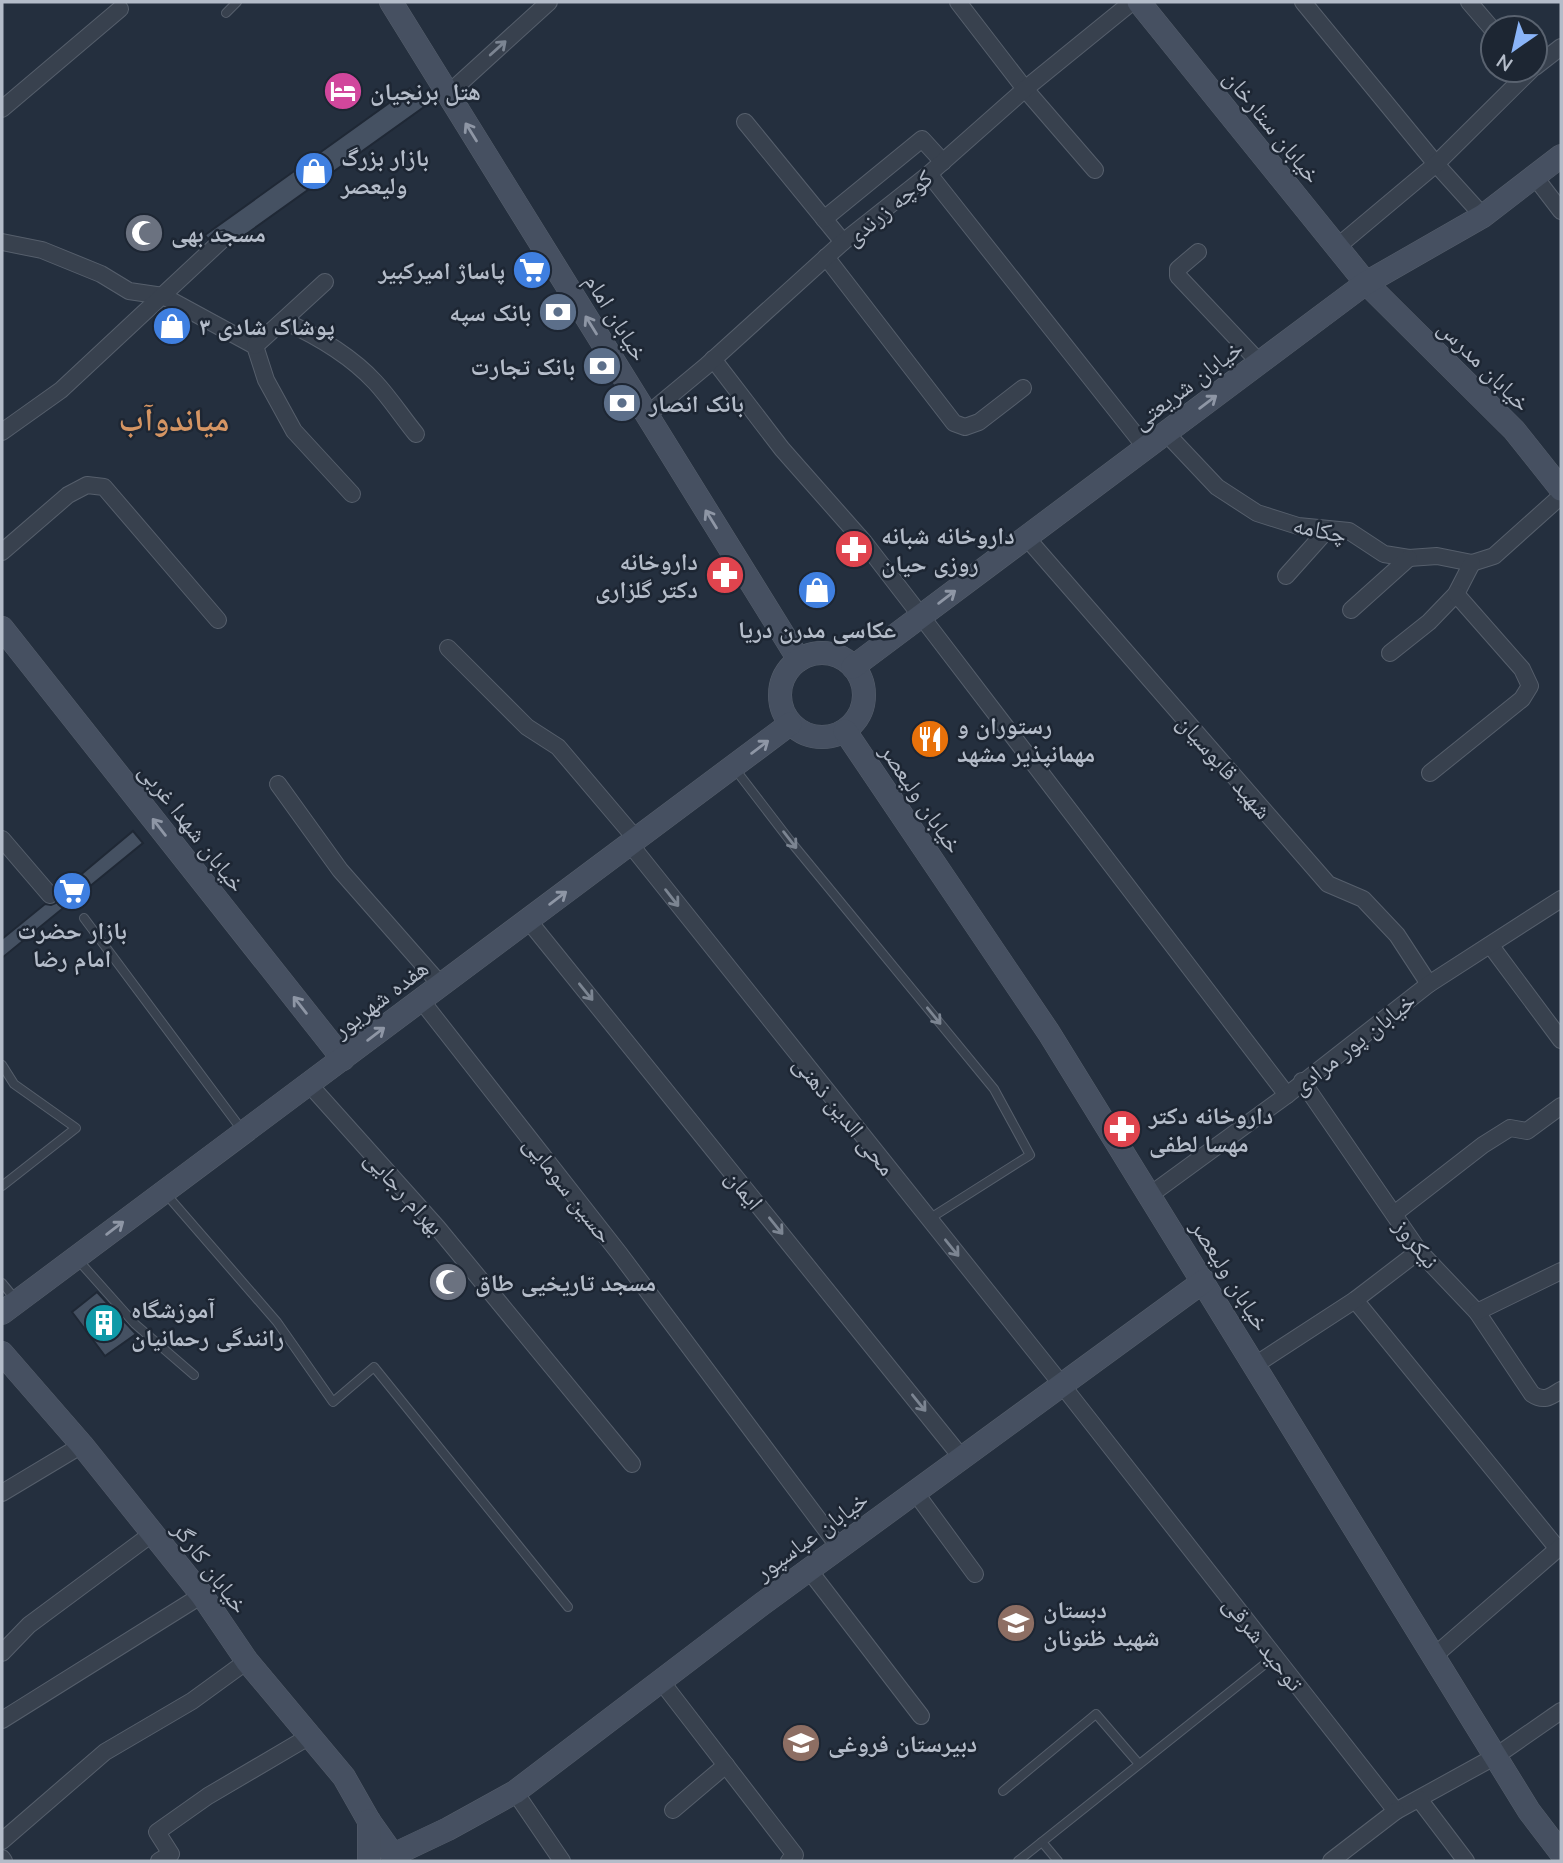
<svg xmlns="http://www.w3.org/2000/svg" width="1563" height="1863" viewBox="0 0 1563 1863" font-family="Mulish,'Noto Naskh Arabic',sans-serif">
<style>
.building{fill:#455162;stroke:#1f2835;stroke-width:2}
.lines{fill:none;stroke-linecap:round;stroke-linejoin:round}
.service-casing{stroke:#565f6c;stroke-width:10}
.minor-casing{stroke:#565f6c;stroke-width:18}
.secondary-casing{stroke:#565f6c;stroke-width:24}
.service{stroke:#38414e;stroke-width:8}
.minor{stroke:#38414e;stroke-width:16}
.secondary{stroke:#465061;stroke-width:23}
.oneway{stroke:#7c8592}
.oneway2{stroke:#8e96a5}
.labels{text-anchor:middle;dominant-baseline:central;stroke-width:5;stroke-linejoin:round;paint-order:stroke}
.poi-label{font-size:24px;font-weight:bold;fill:#b4bcc9;stroke:#1d2633;text-anchor:start}
.street-label{font-size:24px;fill:#b4bcc9;stroke:#1d2633}
.district-label{font-size:32px;font-weight:bold;fill:#d59563;stroke:#1d2633}
</style>
<rect width="100%" height="100%" fill="#242f3e"/>
<g class="building">
<path d="M 410,88 L 424,107 L 231,245 L 232,237 L 224,230 L 215,232 L 208,239 L 205,235 Z"/>
<path d="M 133,831 L 143,843 L 2,958 L 2,939 L 45,904 L 51,905 L 56,903 L 60,898 L 60,892 Z"/>
<path d="M 97,1292 L 136,1334 L 105,1356 L 72,1312 Z"/>
</g>
<g class="lines">
<g class="service-casing">
<g id="service">
<path d="M 226,13 L 237,2"/>
<path d="M 735,769 L 791,842 L 994,1089 L 1030,1155 L 929,1219"/>
<path d="M 84,918 L 242,1130"/>
<path d="M 2,1065 L 14,1084 L 76,1128 L 2,1186"/>
<path d="M 166,1194 L 277,1322 L 333,1402 L 374,1367 L 568,1607"/>
<path d="M 78,1260 L 135,1324 L 194,1375"/>
<path d="M 2,1283 L 16,1300"/>
<path d="M 1003,1791 L 1096,1714 L 1139,1764"/>
<path d="M 1042,1842 L 1058,1861"/>
<path d="M 1018,1861 L 1275,1656"/>
</g>
</g>
<g class="minor-casing">
<g id="minor">
<path d="M 958,2 L 1025,89 L 1095,170"/>
<path d="M 1303,2 L 1436,164 L 1483,216"/>
<path d="M 1469,2 L 1493,30"/>
<path d="M 1535,67 L 1561,47"/>
<path d="M 448,94 L 549,2"/>
<path d="M 2,109 L 120,9"/>
<path d="M 745,122 L 843,242"/>
<path d="M 929,174 L 1146,448"/>
<path d="M 1535,177 L 1561,211"/>
<path d="M 824,219 L 922,139 L 943,162"/>
<path d="M 2,242 L 42,250 L 101,274 L 129,291 L 163,296 L 255,346 L 266,380 L 294,431 L 352,494"/>
<path d="M 1337,247 L 1436,164 L 1531,70"/>
<path d="M 1198,252 L 1178,269 L 1178,276 L 1260,363"/>
<path d="M 826,257 L 954,423 L 965,427 L 979,422 L 1023,388"/>
<path d="M 284,321 C 317,336 350,355 375,382 C 390,398 402,417 416,434"/>
<path d="M 255,346 L 325,282"/>
<path d="M 713,359 L 782,449 L 864,542 L 921,616 L 1287,1095"/>
<path d="M 647,415 L 706,366 L 843,242 L 929,174 L 1025,89 L 1132,2"/>
<path d="M 2,432 L 61,390 L 222,240"/>
<path d="M 1166,433 L 1217,487 L 1257,513 L 1298,526 L 1349,531 L 1384,554 L 1409,558 L 1437,556 L 1472,563 L 1494,556 L 1561,496"/>
<path d="M 1026,537 L 1328,884 L 1363,899 L 1397,935 L 1429,984"/>
<path d="M 2,552 L 68,495 L 87,485 L 104,487 L 218,620"/>
<path d="M 1286,576 L 1328,529"/>
<path d="M 1351,610 L 1409,558"/>
<path d="M 448,648 L 527,727 L 558,747 L 636,839"/>
<path d="M 1390,653 L 1429,622 L 1456,594 L 1472,563"/>
<path d="M 1430,773 L 1522,699 L 1530,686 L 1522,669 L 1456,594"/>
<path d="M 278,784 L 340,870 L 441,985"/>
<path d="M 2,839 L 50,895"/>
<path d="M 630,844 L 1062,1385 L 1396,1811 L 1496,1756 L 1561,1711"/>
<path d="M 528,920 L 962,1458"/>
<path d="M 1491,946 L 1561,1040"/>
<path d="M 421,1000 L 619,1253 L 839,1547"/>
<path d="M 1302,1081 L 1419,1251 L 1477,1312 L 1532,1394 C 1544,1402 1550,1397 1561,1390"/>
<path d="M 309,1084 L 437,1227 L 632,1464"/>
<path d="M 1150,1195 L 1287,1095 L 1429,984 L 1561,899"/>
<path d="M 1394,1214 L 1483,1145 L 1510,1128 L 1527,1131 L 1561,1106"/>
<path d="M 1355,1300 L 1558,1549"/>
<path d="M 1477,1312 L 1561,1271"/>
<path d="M 1255,1365 L 1355,1300 L 1419,1251"/>
<path d="M 915,1492 L 975,1574"/>
<path d="M 2,1493 L 82,1445"/>
<path d="M 809,1570 L 921,1716"/>
<path d="M 2,1653 L 29,1625 L 153,1533"/>
<path d="M 1434,1656 L 1561,1546"/>
<path d="M 661,1681 L 795,1855 L 789,1861"/>
<path d="M 2,1720 L 202,1595"/>
<path d="M 515,1792 L 562,1861"/>
<path d="M 1419,1799 L 1466,1861"/>
<path d="M 673,1810 L 726,1765"/>
<path d="M 2,1841 L 105,1752 L 192,1701 L 247,1661"/>
<path d="M 2,1858 L 4,1861"/>
<path d="M 159,1861 L 171,1854 L 157,1832 L 208,1796 L 310,1736"/>
<path d="M 1331,1861 L 1396,1811"/>
</g>
</g>
<g class="secondary-casing">
<g id="secondary">
<path d="M 391,2 L 799,660"/>
<path d="M 1139,2 L 1366,283 L 1514,430 L 1561,489"/>
<path d="M 2,628 L 343,1059"/>
<circle cx="822" cy="695" r="42"/>
<path d="M 853,667 L 1366,283 L 1483,216 L 1561,156"/>
<path d="M 845,731 L 1049,1033 L 1529,1811 L 1561,1853"/>
<path d="M 2,1313 L 790,724"/>
<path d="M 2,1353 L 82,1445 L 202,1595 L 247,1661 L 344,1777 L 369,1821 L 393,1855 L 448,1829 L 515,1792 L 762,1604 L 1204,1281"/>
<path d="M 369,1861 L 369,1821"/>
</g>
</g>
<use href="#service" class="service"/>
<use href="#minor" class="minor"/>
<use href="#secondary" class="secondary"/>
</g>
<defs><path id="oneway-shaft" d="M-6 0H5M1.5-3L5.5 0L1.5 3" fill="none" stroke-width="1.6" stroke-linecap="round" stroke-linejoin="round" transform="scale(1.75)"/></defs>
<g class="oneway">
<use href="#oneway-shaft" transform="translate(498 48) rotate(-42)"/>
<use href="#oneway-shaft" transform="translate(790 840) rotate(52)"/>
<use href="#oneway-shaft" transform="translate(672 898) rotate(52)"/>
<use href="#oneway-shaft" transform="translate(586 992) rotate(51)"/>
<use href="#oneway-shaft" transform="translate(934 1016) rotate(51)"/>
<use href="#oneway-shaft" transform="translate(776 1226) rotate(51)"/>
<use href="#oneway-shaft" transform="translate(952 1248) rotate(51)"/>
<use href="#oneway-shaft" transform="translate(919 1403) rotate(51)"/>
</g>
<g class="oneway2">
<use href="#oneway-shaft" transform="translate(471 132) rotate(-122)"/>
<use href="#oneway-shaft" transform="translate(591 325) rotate(-122)"/>
<use href="#oneway-shaft" transform="translate(1208 402) rotate(-37)"/>
<use href="#oneway-shaft" transform="translate(711 519) rotate(-122)"/>
<use href="#oneway-shaft" transform="translate(947 597) rotate(-37)"/>
<use href="#oneway-shaft" transform="translate(760 747) rotate(-37)"/>
<use href="#oneway-shaft" transform="translate(159 827) rotate(-128)"/>
<use href="#oneway-shaft" transform="translate(558 898) rotate(-37)"/>
<use href="#oneway-shaft" transform="translate(300 1005) rotate(-128)"/>
<use href="#oneway-shaft" transform="translate(376 1034) rotate(-37)"/>
<use href="#oneway-shaft" transform="translate(115 1228) rotate(-37)"/>
</g>
<defs>
<g id="hotel-disc" transform="scale(2.0125)"><circle r="9.5" fill="#d1479c" stroke="#1d2633"/><path d="M-6-4.5h1.5V1H6V5H4.5V3h-9V5H-6ZM-4 0a1.8 1.8 0 1 1 3.6 0ZM.5 0V-2.5h3Q6-2.5 6 0Z" fill="#fff"/></g>
<g id="shop-disc" transform="scale(2.0125)"><circle r="9.5" fill="#3f7fe0" stroke="#1d2633"/><path d="M-5-2.5h2.3a2.7 3.5 0 0 1 5.4 0H5L5.5 6h-11ZM-1.5-2.5h3a1.5 2.3 0 0 0-3 0Z" fill="#fff"/></g>
<g id="mosque-disc" transform="scale(2.0125)"><circle r="9.5" fill="#6b7280" stroke="#1d2633"/><path d="M3.5-4.9A6 6 0 1 0 3.5 4.9A5 5 0 1 1 3.5-4.9Z" fill="#fff"/></g>
<g id="supermarket-disc" transform="scale(2.0125)"><circle r="9.5" fill="#3f7fe0" stroke="#1d2633"/><path d="M-6-5.5h2.5l.6 2H6L4.5 2H-2.5L-4.4-4H-6ZM-1.5 3.2a1.3 1.3 0 1 0 .1 0ZM3 3.2a1.3 1.3 0 1 0 .1 0Z" fill="#fff"/></g>
<g id="bank-disc" transform="scale(2.0125)"><circle r="9.5" fill="#5c6f8a" stroke="#1d2633"/><path d="M-6-4H6V4H-6ZM0-2.3a2.3 2.3 0 1 0 0 4.6a2.3 2.3 0 1 0 0-4.6Z" fill="#fff"/></g>
<g id="pharmacy-disc" transform="scale(2.0125)"><circle r="9.5" fill="#e0444e" stroke="#1d2633"/><path d="M-2-6h4v4h4v4h-4v4h-4v-4h-4v-4h4Z" fill="#fff"/></g>
<g id="restaurant-disc" transform="scale(2.0125)"><circle r="9.5" fill="#e8710a" stroke="#1d2633"/><path d="M-5-6h1v4h1v-4h1v4h1v-4h1v5L-1.5 .5V6h-2V.5L-5-1ZM5-6V6H3V1.5H1.5Q1.5-4 5-6Z" fill="#fff"/></g>
<g id="building-disc" transform="scale(2.0125)"><circle r="9.5" fill="#0f9aa8" stroke="#1d2633"/><path d="M-4-6H4V6H1V3H-1V6H-4ZM-2.5-4.3h1.7v1.8h-1.7ZM.8-4.3h1.7v1.8H.8ZM-2.5-1h1.7V.8h-1.7ZM.8-1h1.7V.8H.8Z" fill="#fff"/></g>
<g id="school-disc" transform="scale(2.0125)"><circle r="9.5" fill="#8d6e63" stroke="#1d2633"/><path d="M0-5L7-2L0 1L-7-2ZM-4 1L0 2.5L4 1V4Q0 6-4 4Z" fill="#fff"/></g>
</defs>
<g fill-rule="evenodd">
<use href="#hotel-disc" x="343" y="91"/>
<use href="#shop-disc" x="314" y="171"/>
<use href="#mosque-disc" x="144" y="233"/>
<use href="#supermarket-disc" x="532" y="270"/>
<use href="#bank-disc" x="558" y="312"/>
<use href="#shop-disc" x="172" y="326"/>
<use href="#bank-disc" x="602" y="366"/>
<use href="#bank-disc" x="622" y="403"/>
<use href="#pharmacy-disc" x="854" y="549"/>
<use href="#pharmacy-disc" x="725" y="575"/>
<use href="#shop-disc" x="817" y="590"/>
<use href="#restaurant-disc" x="930" y="739"/>
<use href="#supermarket-disc" x="72" y="891"/>
<use href="#pharmacy-disc" x="1122" y="1129"/>
<use href="#mosque-disc" x="448" y="1282"/>
<use href="#building-disc" x="104" y="1323"/>
<use href="#school-disc" x="1016" y="1623"/>
<use href="#school-disc" x="801" y="1743"/>
</g>
<g class="labels">
<g class="poi-label">
<text x="370" y="91">هتل برنجیان</text>
<text x="341" y="157">بازار بزرگ<tspan x="341" dy="28">ولیعصر</tspan></text>
<text x="171" y="233">مسجد بهی</text>
<text x="505" y="270" text-anchor="end">پاساژ امیرکبیر</text>
<text x="531" y="312" text-anchor="end">بانک سپه</text>
<text x="199" y="326">پوشاک شادی ۳</text>
<text x="575" y="366" text-anchor="end">بانک تجارت</text>
<text x="649" y="403">بانک انصار</text>
<text x="881" y="535">داروخانه شبانه<tspan x="881" dy="28">روزی حیان</tspan></text>
<text x="698" y="561" text-anchor="end">داروخانه<tspan x="698" dy="28">دکتر گلزاری</tspan></text>
<text x="817" y="629" text-anchor="middle">عکاسی مدرن دریا</text>
<text x="957" y="725">رستوران و<tspan x="957" dy="28">مهمانپذیر مشهد</tspan></text>
<text x="72" y="930" text-anchor="middle">بازار حضرت<tspan x="72" dy="28">امام رضا</tspan></text>
<text x="1149" y="1115">داروخانه دکتر<tspan x="1149" dy="28">مهسا لطفی</tspan></text>
<text x="475" y="1282">مسجد تاریخیی طاق</text>
<text x="131" y="1309">آموزشگاه<tspan x="131" dy="28">رانندگی رحمانیان</tspan></text>
<text x="1043" y="1609">دبستان<tspan x="1043" dy="28">شهید ظنونان</tspan></text>
<text x="828" y="1743">دبیرستان فروغی</text>
</g>
<g class="street-label">
<text transform="translate(1273 126) rotate(51)">خیابان ستارخان</text>
<text transform="translate(888 207) rotate(-39)">کوچه زرندی</text>
<text transform="translate(617 317) rotate(58)">خیابان امام</text>
<text transform="translate(1485 365) rotate(45)">خیابان مدرس</text>
<text transform="translate(1187 384) rotate(-37)">خیابان شریعتی</text>
<text transform="translate(1320 529) rotate(12)">چکامه</text>
<text transform="translate(1225 766) rotate(49)">شهید قابوسیان</text>
<text transform="translate(922 798) rotate(56)">خیابان ولیعصر</text>
<text transform="translate(193 827) rotate(52)">خیابان شهدا غربی</text>
<text transform="translate(380 998) rotate(-37)">هفده شهریور</text>
<text transform="translate(1353 1043) rotate(-38)">خیابان پور مرادی</text>
<text transform="translate(845 1115) rotate(51)">محی الدین ذهنی</text>
<text transform="translate(569 1189) rotate(52)">حسین سومایی</text>
<text transform="translate(745 1189) rotate(51)">ایمان</text>
<text transform="translate(405 1192) rotate(48)">بهرام رجایی</text>
<text transform="translate(1417 1243) rotate(52)">نیکروز</text>
<text transform="translate(1231 1275) rotate(58)">خیابان ولیعصر</text>
<text transform="translate(811 1535) rotate(-36)">خیابان عباسپور</text>
<text transform="translate(211 1567) rotate(53)">خیابان کارگر</text>
<text transform="translate(1264 1643) rotate(52)">توحید شرقی</text>
</g>
<g class="district-label">
<text x="174" y="419">میاندوآب</text>
</g>
</g>
<rect width="1563" height="1863" fill="none" stroke="#b4bcc9" stroke-width="7"/>
<g transform="translate(1514 49) rotate(214)"><circle r="33" fill="#1d2633" stroke="#59626f" stroke-width="2"/>
<path d="M0-5L12 26L0 18L-12 26Z" fill="#8ab4f8"/>
<text y="-10" font-size="19" font-weight="bold" text-anchor="middle" fill="#b4bcc9">N</text>
</g>
</svg>
